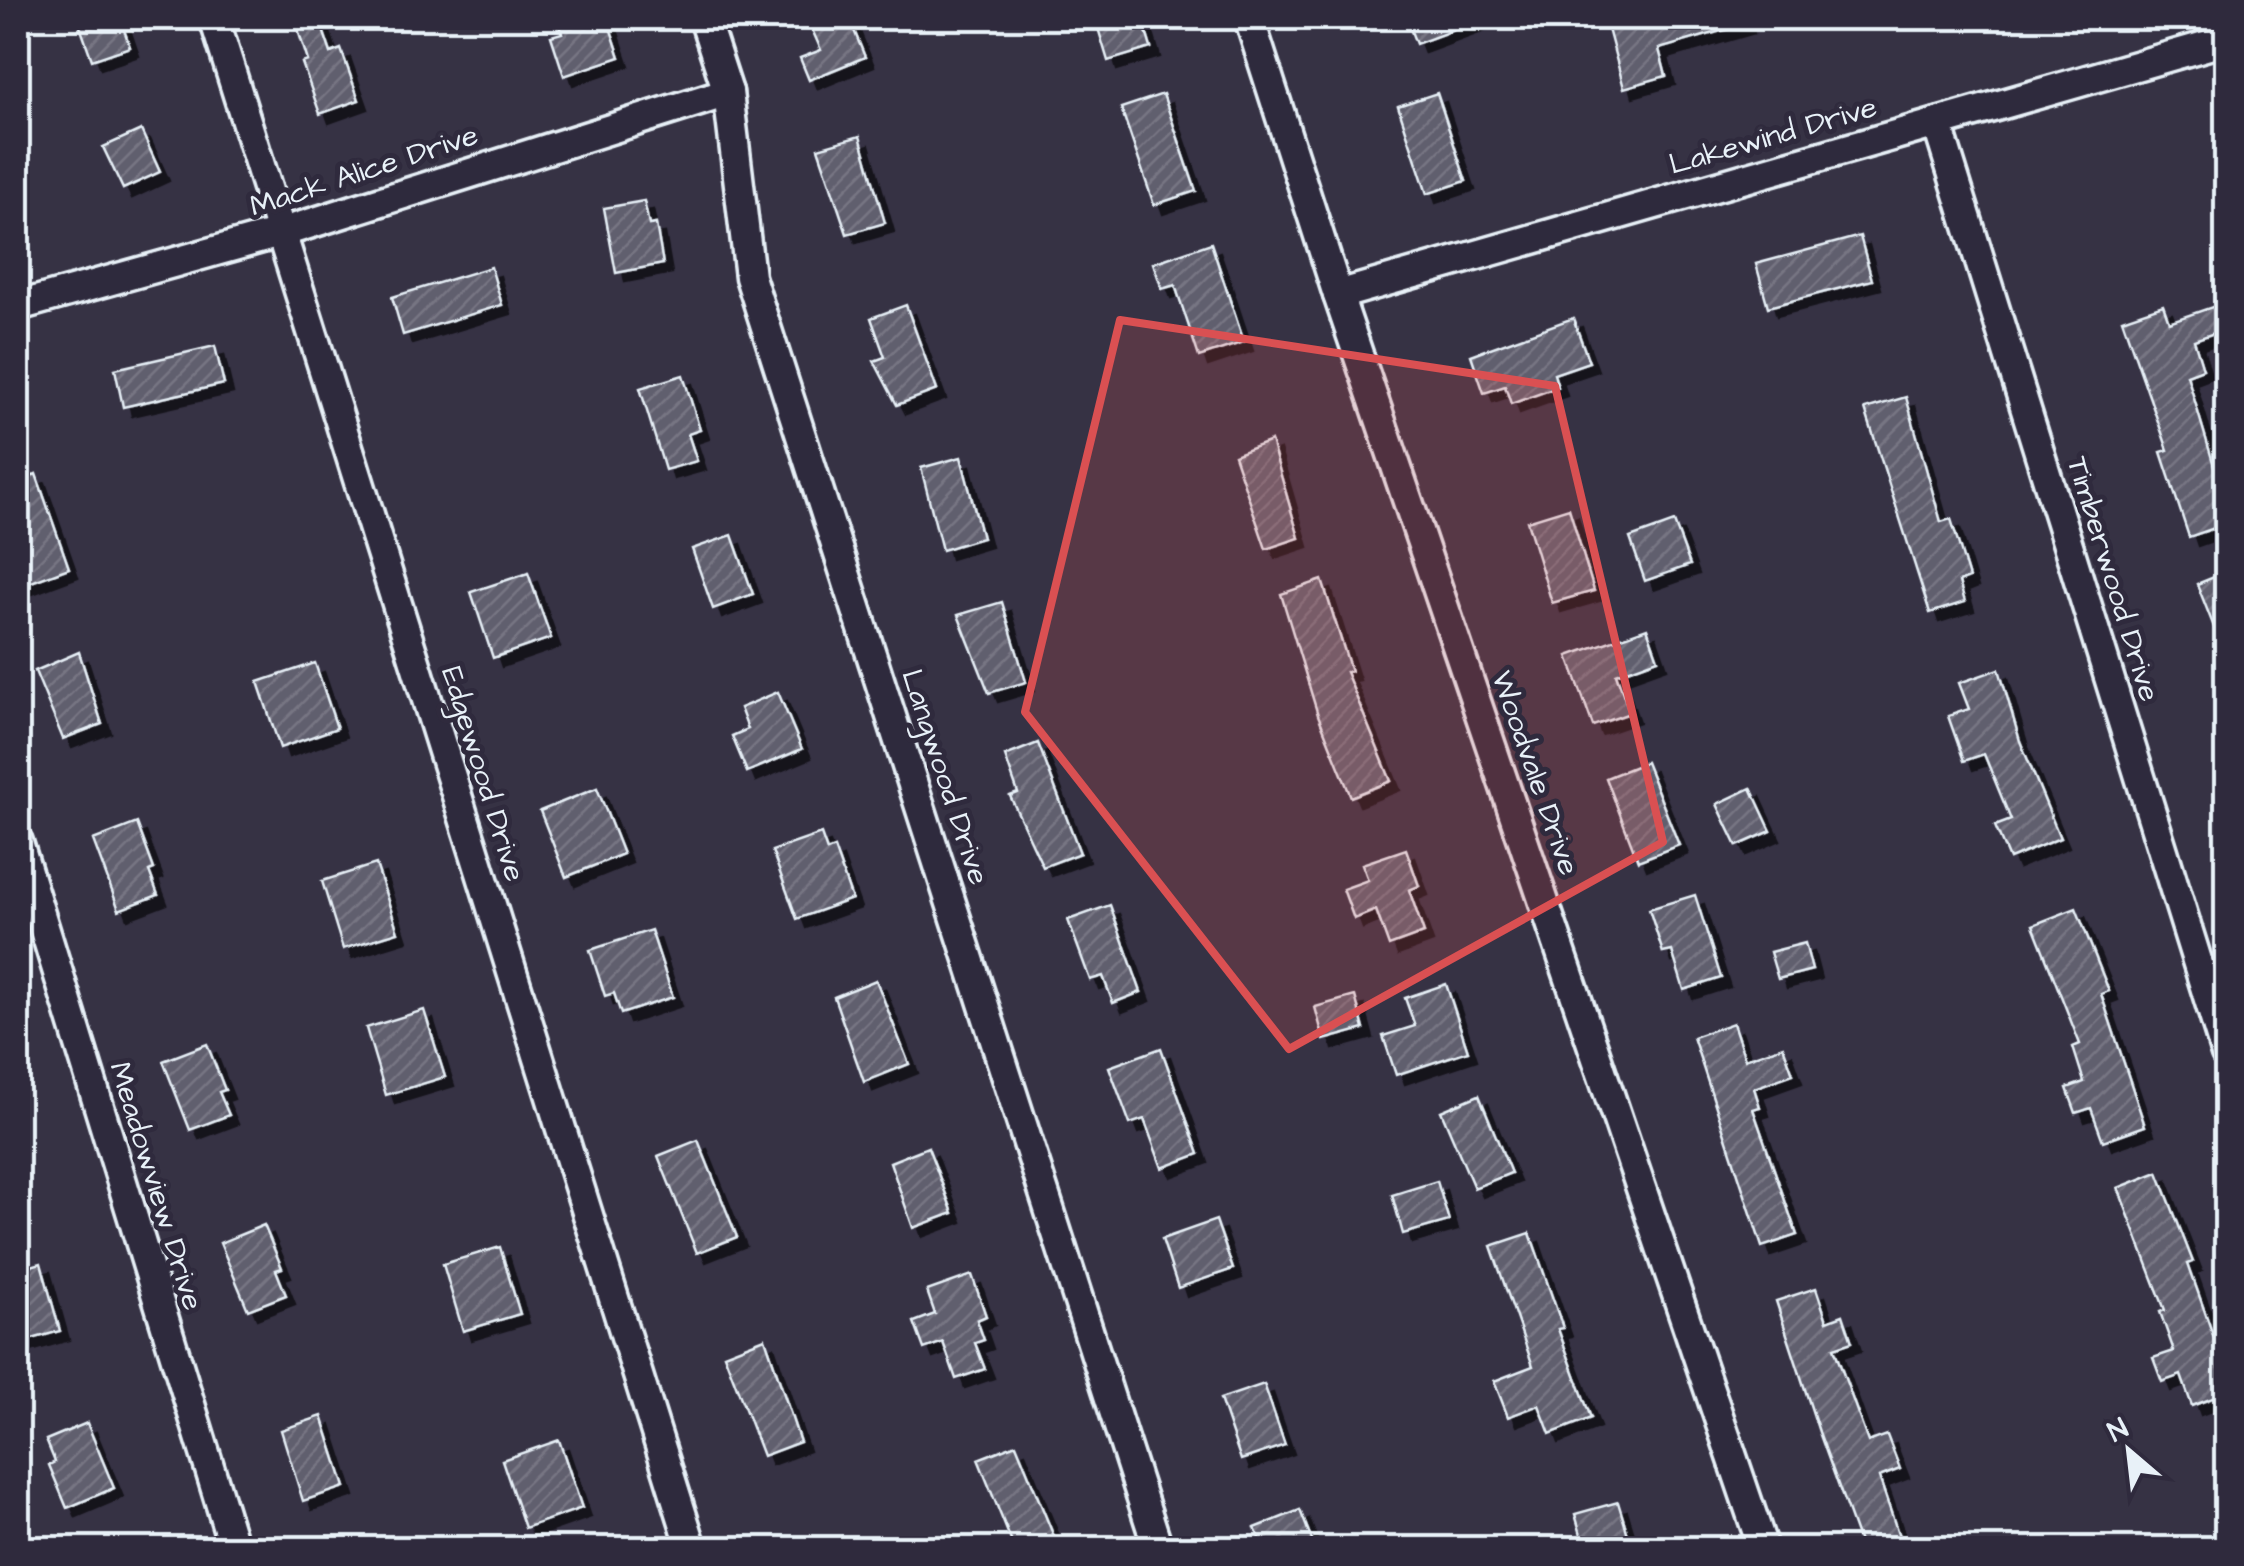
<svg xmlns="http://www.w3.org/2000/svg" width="2244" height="1566" viewBox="0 0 2244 1566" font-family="'Architects Daughter',sans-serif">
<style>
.building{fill:url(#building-hatch);stroke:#e8f1f8;stroke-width:2.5;filter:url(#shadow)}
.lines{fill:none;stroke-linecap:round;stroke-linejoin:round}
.street-casing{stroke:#e8f1f8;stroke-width:35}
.street{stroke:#2f2a3d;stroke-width:28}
.marked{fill:#da5052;fill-opacity:0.2;stroke:#da5052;stroke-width:8;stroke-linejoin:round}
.labels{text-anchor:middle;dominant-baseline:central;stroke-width:10;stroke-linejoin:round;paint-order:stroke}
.street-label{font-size:30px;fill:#e8f1f8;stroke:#2f2a3d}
</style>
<defs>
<pattern id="building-hatch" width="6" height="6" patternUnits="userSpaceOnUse" patternTransform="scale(2.5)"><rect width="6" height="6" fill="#605e6e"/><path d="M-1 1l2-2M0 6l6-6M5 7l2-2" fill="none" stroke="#777683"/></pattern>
<filter id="shadow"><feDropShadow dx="9" dy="9" stdDeviation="0" flood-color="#0009"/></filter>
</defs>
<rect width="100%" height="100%" fill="#363244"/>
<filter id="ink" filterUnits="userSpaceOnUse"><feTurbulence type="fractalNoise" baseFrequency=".01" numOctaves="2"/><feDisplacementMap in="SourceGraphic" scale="20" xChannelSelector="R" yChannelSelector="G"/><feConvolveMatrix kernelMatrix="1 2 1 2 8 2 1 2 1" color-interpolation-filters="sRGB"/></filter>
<g filter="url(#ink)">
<g class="building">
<path d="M 77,18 L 120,18 L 130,47 L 92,60 Z"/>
<path d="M 294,18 L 319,18 L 331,53 L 341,49 L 359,100 L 320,114 L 302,63 L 308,61 Z"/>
<path d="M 556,18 L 607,18 L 620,57 L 564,76 L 551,36 L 562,33 Z"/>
<path d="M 807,18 L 849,18 L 865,57 L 809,80 L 800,58 L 821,50 Z"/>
<path d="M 1095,18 L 1142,18 L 1151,48 L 1108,61 Z"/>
<path d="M 1406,18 L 1481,18 L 1481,20 L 1416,44 Z"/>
<path d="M 1633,18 L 1744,18 L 1745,24 L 1659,49 L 1666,76 L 1624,88 L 1607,25 Z"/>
<path d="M 1437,93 L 1466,181 L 1427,194 L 1398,106 Z"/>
<path d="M 1163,94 L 1196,191 L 1154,205 L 1121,108 Z"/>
<path d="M 141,130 L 160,172 L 123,189 L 103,147 Z"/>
<path d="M 860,136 L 885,223 L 847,234 L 818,148 Z"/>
<path d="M 644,201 L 649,225 L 656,224 L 663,264 L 616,273 L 604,208 Z"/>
<path d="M 1860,236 L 1872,280 L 1768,307 L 1756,264 Z"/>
<path d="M 1211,243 L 1244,342 L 1199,357 L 1175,285 L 1162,289 L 1153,263 Z"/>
<path d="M 491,267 L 502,305 L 403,335 L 392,297 Z"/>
<path d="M 906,305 L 937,390 L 897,405 L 874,361 L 885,357 L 871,318 Z"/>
<path d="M 2163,305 L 2169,322 L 2218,305 L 2226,329 L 2194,340 L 2203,369 L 2187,375 L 2226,506 L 2226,524 L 2189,537 L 2161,452 L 2168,450 L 2122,319 Z"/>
<path d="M 1573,318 L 1589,362 L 1554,374 L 1558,387 L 1511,404 L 1505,386 L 1484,393 L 1471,355 Z"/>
<path d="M 215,346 L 224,384 L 123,407 L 115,369 Z"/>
<path d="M 683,375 L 700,430 L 688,434 L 697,461 L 665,470 L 640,388 Z"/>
<path d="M 1906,397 L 1941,522 L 1951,519 L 1969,578 L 1959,582 L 1965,602 L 1930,613 L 1865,409 Z"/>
<path d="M 1271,441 L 1299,538 L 1266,549 L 1234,455 Z"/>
<path d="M 961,457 L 982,538 L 942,550 L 921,468 Z"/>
<path d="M 36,474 L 69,568 L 18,587 L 18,481 Z"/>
<path d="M 1569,508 L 1594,591 L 1552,603 L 1527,521 Z"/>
<path d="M 1674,522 L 1690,565 L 1645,581 L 1630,538 Z"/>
<path d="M 732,535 L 753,594 L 713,609 L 692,549 Z"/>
<path d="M 2226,572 L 2226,655 L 2225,655 L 2197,584 Z"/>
<path d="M 528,573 L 551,638 L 493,658 L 471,592 Z"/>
<path d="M 1322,580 L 1351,671 L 1346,672 L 1391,781 L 1351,797 L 1318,715 L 1281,594 Z"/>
<path d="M 1002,602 L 1026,682 L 989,693 L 958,615 Z"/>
<path d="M 1647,628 L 1658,659 L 1616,674 L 1630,713 L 1593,726 L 1568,656 Z"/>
<path d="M 79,652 L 102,724 L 63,739 L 35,671 Z"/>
<path d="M 315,663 L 337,728 L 280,748 L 258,682 Z"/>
<path d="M 1999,669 L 2020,741 L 2060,838 L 2009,859 L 1995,826 L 2011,820 L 1984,754 L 1964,761 L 1948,716 L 1969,709 L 1959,683 Z"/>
<path d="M 778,692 L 802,749 L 747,772 L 732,736 L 748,729 L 740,708 Z"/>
<path d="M 1038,743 L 1080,853 L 1043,867 L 1010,796 L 1018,793 L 1005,756 Z"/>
<path d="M 1646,762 L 1679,845 L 1638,861 L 1606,778 Z"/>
<path d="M 597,788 L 623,854 L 566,877 L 540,811 Z"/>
<path d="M 1751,788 L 1771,831 L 1737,846 L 1717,804 Z"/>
<path d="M 137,823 L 154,869 L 149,871 L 158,895 L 119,910 L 93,840 Z"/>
<path d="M 821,834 L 827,851 L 834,848 L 852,899 L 797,919 L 772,851 Z"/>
<path d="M 1406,849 L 1419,886 L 1409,890 L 1424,933 L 1389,946 L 1376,910 L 1354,919 L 1343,889 L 1368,880 L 1362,864 Z"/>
<path d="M 376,864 L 398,932 L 343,949 L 322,881 Z"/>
<path d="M 1695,895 L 1721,978 L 1684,990 L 1672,951 L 1663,953 L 1649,909 Z"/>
<path d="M 1110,905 L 1141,992 L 1113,1003 L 1103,976 L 1090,980 L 1068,920 Z"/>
<path d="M 2076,908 L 2109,991 L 2101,994 L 2145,1126 L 2103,1141 L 2091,1108 L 2076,1113 L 2067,1088 L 2084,1082 L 2073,1047 L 2080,1044 L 2033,925 Z"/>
<path d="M 651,930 L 673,997 L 621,1014 L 614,993 L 605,996 L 590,950 Z"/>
<path d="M 1805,943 L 1812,970 L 1778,979 L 1770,952 Z"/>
<path d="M 876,980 L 909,1064 L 864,1082 L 834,997 Z"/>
<path d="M 1446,984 L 1468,1051 L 1396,1075 L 1383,1036 L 1415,1026 L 1405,998 Z"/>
<path d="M 1355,996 L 1364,1029 L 1324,1040 L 1315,1007 Z"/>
<path d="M 424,1010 L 445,1077 L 386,1095 L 366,1028 Z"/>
<path d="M 1733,1023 L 1745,1059 L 1783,1046 L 1793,1074 L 1754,1088 L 1760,1107 L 1753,1109 L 1797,1235 L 1762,1247 L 1693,1037 Z"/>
<path d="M 207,1044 L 225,1090 L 219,1092 L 229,1115 L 190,1130 L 163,1061 Z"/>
<path d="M 1161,1048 L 1199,1154 L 1162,1168 L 1144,1119 L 1130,1124 L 1109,1067 Z"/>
<path d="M 1479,1095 L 1511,1173 L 1474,1188 L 1441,1111 Z"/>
<path d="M 698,1140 L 737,1237 L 697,1253 L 658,1156 Z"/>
<path d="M 928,1147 L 953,1213 L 913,1228 L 890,1162 Z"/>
<path d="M 2158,1172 L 2193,1262 L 2188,1264 L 2226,1372 L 2226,1393 L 2192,1406 L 2181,1375 L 2162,1382 L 2153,1358 L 2174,1351 L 2160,1312 L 2165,1310 L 2118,1188 Z"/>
<path d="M 1437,1181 L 1449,1221 L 1403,1234 L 1392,1195 Z"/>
<path d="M 1216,1220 L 1233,1269 L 1178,1288 L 1162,1239 Z"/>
<path d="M 264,1225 L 282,1268 L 276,1270 L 286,1295 L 248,1310 L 220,1243 Z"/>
<path d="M 1530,1233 L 1563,1328 L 1558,1329 L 1591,1418 L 1550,1434 L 1539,1405 L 1508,1417 L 1494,1381 L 1533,1366 L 1491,1246 Z"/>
<path d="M 500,1247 L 520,1314 L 463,1331 L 443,1264 Z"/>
<path d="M 41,1263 L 60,1331 L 18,1343 L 18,1270 Z"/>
<path d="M 972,1275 L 986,1316 L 977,1320 L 984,1340 L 975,1343 L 985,1369 L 956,1379 L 943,1342 L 924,1349 L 914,1322 L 935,1314 L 927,1291 Z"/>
<path d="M 1816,1288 L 1827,1321 L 1843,1315 L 1852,1342 L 1834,1348 L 1868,1442 L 1887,1435 L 1900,1469 L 1879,1477 L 1903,1548 L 1861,1548 L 1819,1432 L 1776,1301 Z"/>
<path d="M 765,1338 L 800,1442 L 763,1456 L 724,1354 Z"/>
<path d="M 1264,1384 L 1285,1445 L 1241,1460 L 1220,1399 Z"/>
<path d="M 322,1416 L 345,1487 L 303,1501 L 281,1430 Z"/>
<path d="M 87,1423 L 114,1488 L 67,1508 L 49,1465 L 55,1462 L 46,1440 Z"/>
<path d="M 559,1440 L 582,1508 L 525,1528 L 502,1460 Z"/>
<path d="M 1016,1444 L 1055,1539 L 1032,1548 L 1014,1548 L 978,1459 Z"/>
<path d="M 1618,1502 L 1632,1548 L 1585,1548 L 1575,1514 Z"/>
<path d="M 1300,1510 L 1315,1548 L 1263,1548 L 1255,1528 Z"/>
</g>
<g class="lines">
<g class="street-casing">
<g id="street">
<path d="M 214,18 L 692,1548"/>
<path d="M 704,18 L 728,92 L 750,277 L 1158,1548"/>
<path d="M 1249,18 L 1338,295 L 1763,1548"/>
<path d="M 1937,123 L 2226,1054"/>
<path d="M 1338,295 L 2226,40"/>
<path d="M 18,306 L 280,233 L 728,92"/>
<path d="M 18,842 L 234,1548"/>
</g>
</g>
<use href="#street" class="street"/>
</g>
</g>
<path class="marked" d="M 1120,320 L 1555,386 L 1663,842 L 1289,1049 L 1025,712 Z"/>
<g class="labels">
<g class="street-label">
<text transform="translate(1773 136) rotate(-16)">Lakewind Drive</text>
<text transform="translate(364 171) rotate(-18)">Mack Alice Drive</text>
<text transform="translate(2113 579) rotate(73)">Timberwood Drive</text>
<text transform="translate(1535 773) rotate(71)">Woodvale Drive</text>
<text transform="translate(483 774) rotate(73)">Edgewood Drive</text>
<text transform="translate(945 777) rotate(72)">Langwood Drive</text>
<text transform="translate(156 1186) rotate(73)">Meadowview Drive</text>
</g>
</g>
<rect width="2244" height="1566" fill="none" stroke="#2f2a3d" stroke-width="60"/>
<rect x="30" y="30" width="2184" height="1506" fill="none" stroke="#e8f1f8" stroke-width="4" filter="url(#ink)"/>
<g transform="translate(2129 1451) rotate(332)" stroke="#2f2a3d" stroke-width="8" paint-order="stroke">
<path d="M0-8L18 38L0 25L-18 38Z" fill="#e8f1f8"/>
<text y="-15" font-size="28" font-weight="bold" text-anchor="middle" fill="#e8f1f8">N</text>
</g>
</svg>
